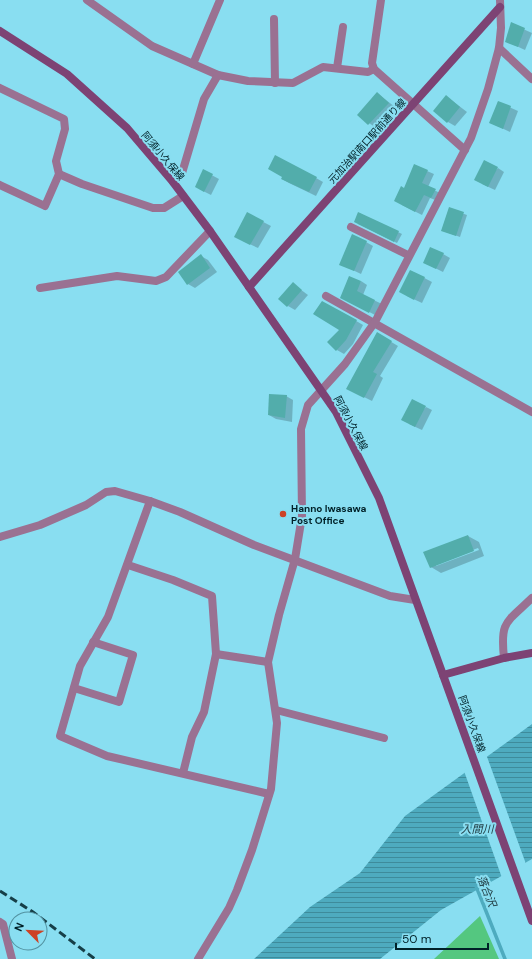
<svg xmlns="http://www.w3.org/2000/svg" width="532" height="959" viewBox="0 0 532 959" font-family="'DM Sans','Noto Sans JP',sans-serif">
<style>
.park{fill:#54c780}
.water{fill:url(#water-rules)}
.pier{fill:#89def1}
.shadow{fill:#0003;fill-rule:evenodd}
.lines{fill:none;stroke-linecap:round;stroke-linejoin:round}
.stream{stroke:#4eabbf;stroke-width:3.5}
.building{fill:#52adab}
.street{stroke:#9a7192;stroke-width:8}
.secondary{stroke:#7d4374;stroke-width:8}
.rail{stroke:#163f48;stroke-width:3;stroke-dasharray:8 4;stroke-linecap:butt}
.poi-dot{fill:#cd4225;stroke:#89def1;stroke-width:1.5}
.labels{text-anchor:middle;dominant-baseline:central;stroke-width:4;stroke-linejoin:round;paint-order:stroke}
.street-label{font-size:10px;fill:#002128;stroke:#89def1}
.poi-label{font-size:10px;font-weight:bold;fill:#002128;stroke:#89def1;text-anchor:start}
.water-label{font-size:11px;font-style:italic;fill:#223f46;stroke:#89def1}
</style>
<defs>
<pattern id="water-rules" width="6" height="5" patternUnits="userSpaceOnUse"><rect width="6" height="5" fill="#4eabbf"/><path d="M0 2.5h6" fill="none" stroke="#3e8b9b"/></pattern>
</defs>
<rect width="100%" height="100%" fill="#89def1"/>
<path class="park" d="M 480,916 L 499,959 L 434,959 Z"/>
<path class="water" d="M 532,724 L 532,859 L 441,910 L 380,959 L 254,959 L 310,907 L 360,873 L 405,816 Z"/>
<path class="pier" d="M 486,754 L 526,864 L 502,878 L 464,771 Z"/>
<g class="shadow">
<path d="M 512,24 L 532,33 L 525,50 L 512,44 Z"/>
<path d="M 377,93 L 395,107 L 376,128 L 358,115 Z"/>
<path d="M 446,96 L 467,112 L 455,126 L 448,122 Z"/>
<path d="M 498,102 L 518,111 L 510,132 L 491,123 Z"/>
<path d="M 498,168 L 504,172 L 495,190 L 482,184 Z"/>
<path d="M 204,171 L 219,179 L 211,195 L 203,191 Z"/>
<path d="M 427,171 L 434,174 L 428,187 L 442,194 L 438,201 L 430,198 L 422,215 L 402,205 L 405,189 Z"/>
<path d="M 283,177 L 316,178 L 323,182 L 316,196 L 289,183 L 282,179 Z"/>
<path d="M 450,209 L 467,215 L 460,237 L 446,232 Z"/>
<path d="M 359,213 L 402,234 L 397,243 L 358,224 Z"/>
<path d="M 248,214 L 271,226 L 258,248 L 243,241 Z"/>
<path d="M 366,242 L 373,246 L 361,274 L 340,264 Z"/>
<path d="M 443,254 L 450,258 L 443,272 L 431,266 Z"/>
<path d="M 201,256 L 208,260 L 217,272 L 195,288 L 188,284 Z"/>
<path d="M 411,271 L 432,282 L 422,303 L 407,296 Z"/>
<path d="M 361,281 L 367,285 L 363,295 L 382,304 L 377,316 L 348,301 Z"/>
<path d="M 293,284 L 308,295 L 295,310 L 288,306 Z"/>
<path d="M 336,309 L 363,325 L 353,344 L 344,354 L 337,350 L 340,330 Z"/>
<path d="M 378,334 L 398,346 L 380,376 L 383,378 L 372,401 L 354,392 Z"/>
<path d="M 286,396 L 293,400 L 292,422 L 276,419 L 269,415 Z"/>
<path d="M 426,407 L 432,410 L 422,430 L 409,424 Z"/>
<path d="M 468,536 L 479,542 L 484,556 L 441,573 L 431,567 ZM 478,548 L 479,550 L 436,566 L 436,564 Z"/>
</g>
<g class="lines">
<path class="stream" d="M 476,886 L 505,959"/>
</g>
<g class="building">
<path d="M 511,22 L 525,28 L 518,47 L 505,42 Z"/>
<path d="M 377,92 L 389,103 L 368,125 L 357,115 Z"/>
<path d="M 446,95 L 460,107 L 447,123 L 433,111 Z"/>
<path d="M 498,101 L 511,106 L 503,129 L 489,123 Z"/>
<path d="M 275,155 L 317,177 L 309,192 L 281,179 L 282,177 L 268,169 Z"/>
<path d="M 484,160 L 498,167 L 488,187 L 474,180 Z"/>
<path d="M 414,164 L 428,170 L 422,183 L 436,189 L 431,198 L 424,195 L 415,212 L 394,201 L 401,186 L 404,188 Z"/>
<path d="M 203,169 L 213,174 L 204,192 L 195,187 Z"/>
<path d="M 449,207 L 464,212 L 456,236 L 441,231 Z"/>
<path d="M 247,212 L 264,221 L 250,245 L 234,237 Z"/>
<path d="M 358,212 L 399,231 L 394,242 L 354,222 Z"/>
<path d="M 352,234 L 367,241 L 354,271 L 339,265 Z"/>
<path d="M 430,247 L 444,253 L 436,269 L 423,263 Z"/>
<path d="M 201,254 L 210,268 L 187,285 L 178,272 Z"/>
<path d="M 410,270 L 425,277 L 414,300 L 399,292 Z"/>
<path d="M 349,276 L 361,281 L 357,291 L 375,300 L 369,313 L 340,298 Z"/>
<path d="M 293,282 L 302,290 L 287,307 L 278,299 Z"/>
<path d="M 322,301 L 357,320 L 346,340 L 336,351 L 327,342 L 339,330 L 313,314 Z"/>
<path d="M 377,332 L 392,341 L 373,372 L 377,374 L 364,398 L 346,389 Z"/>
<path d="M 269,394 L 287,395 L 285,418 L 268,415 Z"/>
<path d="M 412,399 L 426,406 L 415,427 L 401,420 Z"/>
<path d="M 468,535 L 474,551 L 430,568 L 423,552 Z"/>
</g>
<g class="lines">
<g class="street">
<path d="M 87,0 L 152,46 L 218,75 L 248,81 L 293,83 L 323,67 L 368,72 L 374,69"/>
<path d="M 381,0 L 372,63 L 374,69 L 465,150"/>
<path d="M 274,19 L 275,83"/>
<path d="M 499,48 L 532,79"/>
<path d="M 193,64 L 220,0"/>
<path d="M 337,68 L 343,27"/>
<path d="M 0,88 L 64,119 L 65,129 L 56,161 L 59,174 L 45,206 L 0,185"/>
<path d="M 59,174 L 82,184 L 153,208 L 164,208 L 183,196"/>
<path d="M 173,182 L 182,173 L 204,99 L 218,75"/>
<path d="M 351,227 L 408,255"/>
<path d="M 40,288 L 117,276 L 156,281 L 166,277 L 210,231"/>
<path d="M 326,296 L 532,412"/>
<path d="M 150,501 L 108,617 L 80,666 L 60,736 L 107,756 L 269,794"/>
<path d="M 0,537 L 40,525 L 86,505 L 106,492 L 115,491 L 150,501 L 180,512 L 254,545 L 390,596 L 415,600"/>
<path d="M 128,565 L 173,580 L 212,596 L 216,654"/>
<path d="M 504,658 C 500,621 506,623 532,598"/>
<path d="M 74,688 L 119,702 L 133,655 L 93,642"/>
<path d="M 276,710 L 384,738"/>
<path d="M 183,773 L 192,737 L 204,712 L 216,654 L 268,662"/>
<path d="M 0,922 L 3,924 L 12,959"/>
<path d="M 198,959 L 229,908 L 237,890 L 252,850 L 271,789 L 277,723 L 268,662 L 279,615 L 295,559 L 302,516 L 301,429 L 308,405 L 345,364 L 375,322 L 471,138 L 488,89 L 499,48 L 501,28 L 500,0"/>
</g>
<g class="secondary">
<path d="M 0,31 L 67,74 L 127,128 L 173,182 L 210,231 L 336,412 L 379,498 L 532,921"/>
<path d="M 249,287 L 500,7"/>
<path d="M 443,675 L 504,658 L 532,653"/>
</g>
<path class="rail" d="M 0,891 L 33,912 L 95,959"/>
</g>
<circle class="poi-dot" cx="283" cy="514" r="4"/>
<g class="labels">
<g class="street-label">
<text transform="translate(367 141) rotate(-48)">元加治駅南口駅前通り線</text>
<text transform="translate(163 156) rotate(50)">阿須小久保線</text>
<text transform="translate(351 423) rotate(62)">阿須小久保線</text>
<text transform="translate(472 724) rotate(70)">阿須小久保線</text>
</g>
<g class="poi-label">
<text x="291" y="508">Hanno Iwasawa<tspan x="291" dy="12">Post Office</tspan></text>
</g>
<g class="water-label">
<text x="477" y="829">入間川</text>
<text transform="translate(487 891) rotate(68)">落合沢</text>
</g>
</g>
<g transform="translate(28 931) rotate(294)"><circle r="19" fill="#89def1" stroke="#5292a1"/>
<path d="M0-3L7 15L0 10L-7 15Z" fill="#cd4225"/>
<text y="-6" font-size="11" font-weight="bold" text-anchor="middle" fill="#002128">N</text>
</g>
<path d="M396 943v6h92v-6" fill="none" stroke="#002128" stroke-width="2"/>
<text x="402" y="943" font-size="12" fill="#002128" stroke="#89def1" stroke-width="3" paint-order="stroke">50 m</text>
</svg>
